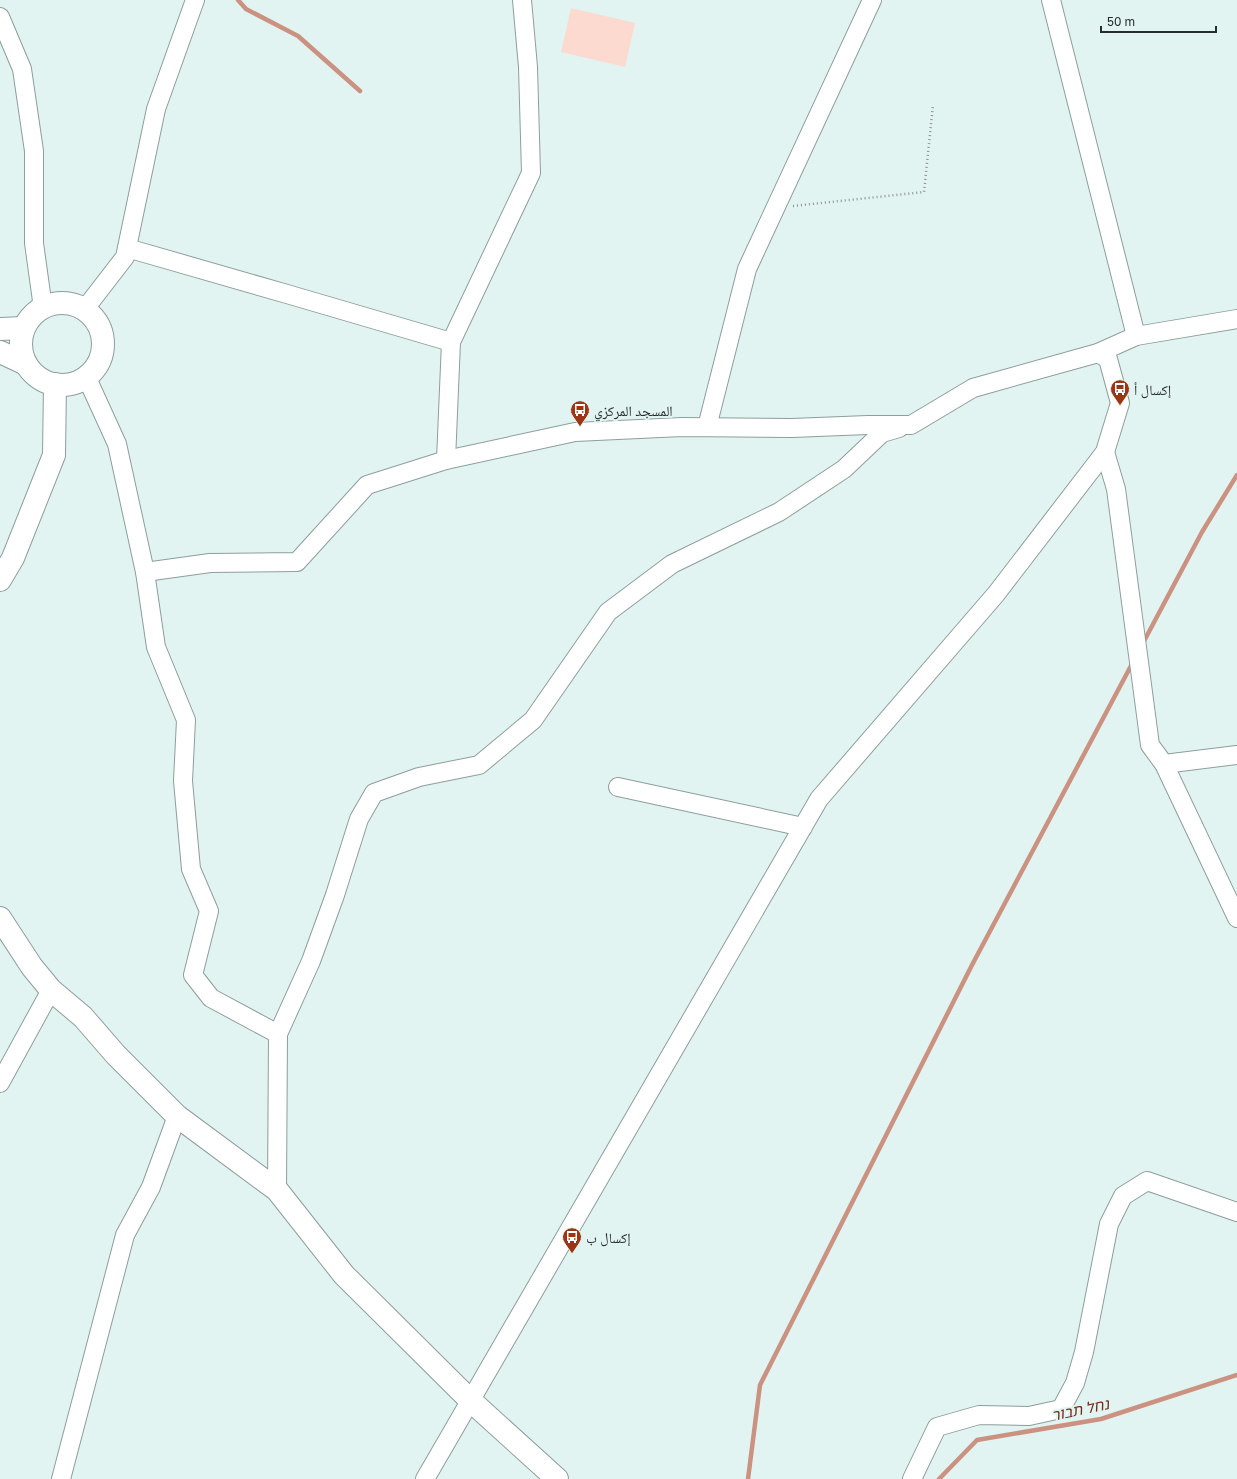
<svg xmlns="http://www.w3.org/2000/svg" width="1237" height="1479" viewBox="0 0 1237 1479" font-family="'Golos Text','Noto Naskh Arabic','Noto Sans Hebrew',sans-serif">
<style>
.green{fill:#fcdad0}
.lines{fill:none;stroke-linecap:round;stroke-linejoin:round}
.stream{stroke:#cb9281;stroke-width:4.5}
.street-casing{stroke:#8d9e9b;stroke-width:20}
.secondary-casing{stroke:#8d9e9b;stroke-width:24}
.path{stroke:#889492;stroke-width:2.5;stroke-dasharray:1 3;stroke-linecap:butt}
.street{stroke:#fff;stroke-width:18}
.secondary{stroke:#fff;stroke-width:22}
.labels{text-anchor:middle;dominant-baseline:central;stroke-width:4;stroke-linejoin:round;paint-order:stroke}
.poi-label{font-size:14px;fill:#262d2b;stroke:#e2f4f1;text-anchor:start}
.water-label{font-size:15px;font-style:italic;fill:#722d18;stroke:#e2f4f1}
</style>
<rect width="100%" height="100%" fill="#e2f4f1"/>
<path class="green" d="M 571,8 L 635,23 L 625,67 L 561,52 Z"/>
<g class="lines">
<g class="stream">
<path d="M 238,0 L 246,9 L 298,36 L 360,91"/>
<path d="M 1143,643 L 1202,532 L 1237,475"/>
<path d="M 748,1479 L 760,1385 L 972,965 L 1133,662"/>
<path d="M 939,1479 L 977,1440 L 1101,1419 L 1237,1375"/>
</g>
<g class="street-casing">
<g id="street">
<path d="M 1051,0 L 1136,336"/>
<path d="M 0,17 L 22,69 L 34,151 L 34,243 L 43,308"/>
<path d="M 127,248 L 287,294 L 451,342"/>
<path d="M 84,310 L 125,257 L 156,109 L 195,0"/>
<path d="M 86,376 L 117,444 L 145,572 L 156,647 L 186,720 L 183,781 L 191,869 L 209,911 L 193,975 L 211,998 L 278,1034 L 277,1190"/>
<path d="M 707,427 L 747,269 L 872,0"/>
<path d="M 1105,452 L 1116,489 L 1150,745 L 1164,764 L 1237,918"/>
<path d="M 446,460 L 451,342 L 531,173 L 528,67 L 522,0"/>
<path d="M 145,572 L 210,563 L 297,562 L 367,485 L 446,460 L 575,432 L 682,427 L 792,428 L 868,425 L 911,425 L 973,388 L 1098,353 L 1136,336 L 1237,319"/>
<path d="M 1164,764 L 1237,755"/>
<path d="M 618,787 L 803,827"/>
<path d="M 278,1034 L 311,961 L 335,895 L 359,819 L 374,793 L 419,777 L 479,765 L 533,720 L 608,612 L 672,564 L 779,512 L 844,469 L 882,433 L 899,428"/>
<path d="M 0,1083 L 51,990"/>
<path d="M 61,1479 L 125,1235 L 151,1187 L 177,1116"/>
<path d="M 425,1479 L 819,799 L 996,594 L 1105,452 L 1120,403 L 1108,359 L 1098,353"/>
<path d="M 912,1479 L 937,1427 L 979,1415 L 1029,1416 L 1061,1409 L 1075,1383 L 1084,1352 L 1109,1224 L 1123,1196 L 1147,1181 L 1237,1212"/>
</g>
</g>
<g class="secondary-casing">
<g id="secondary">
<circle cx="62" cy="344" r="41"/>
<path d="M 0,329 L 24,328"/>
<path d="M 0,352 L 26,364"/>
<path d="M 0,580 L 13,558 L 54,455 L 55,384"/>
<path d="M 0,918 L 32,967 L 51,990 L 83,1017 L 116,1055 L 177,1116 L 277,1190 L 344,1275 L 471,1401 L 557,1479"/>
</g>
</g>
<path class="path" d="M 793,206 L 924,192 L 933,105"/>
<use href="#street" class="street"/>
<use href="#secondary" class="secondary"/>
</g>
<defs>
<g id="bus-pin" transform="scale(1)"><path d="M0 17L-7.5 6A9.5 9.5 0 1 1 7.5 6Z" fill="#9c3514" stroke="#e2f4f1"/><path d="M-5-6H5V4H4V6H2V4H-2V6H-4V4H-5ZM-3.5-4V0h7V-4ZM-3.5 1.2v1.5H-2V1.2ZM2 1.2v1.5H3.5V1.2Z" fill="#fff"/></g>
</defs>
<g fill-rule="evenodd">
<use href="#bus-pin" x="1120" y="389"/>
<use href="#bus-pin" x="580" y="410"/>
<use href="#bus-pin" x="572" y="1237"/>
</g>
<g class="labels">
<g class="poi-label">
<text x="1134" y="389">إكسال أ</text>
<text x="594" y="410">المسجد المركزي</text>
<text x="586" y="1237">إكسال ب</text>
</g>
<g class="water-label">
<text transform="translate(1080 1409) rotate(-12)">נחל תבור</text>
</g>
</g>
<path d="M1101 26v6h115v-6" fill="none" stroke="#262d2b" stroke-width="2"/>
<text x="1107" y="26" font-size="12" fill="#262d2b" stroke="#e2f4f1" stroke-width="3" paint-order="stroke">50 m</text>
</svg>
